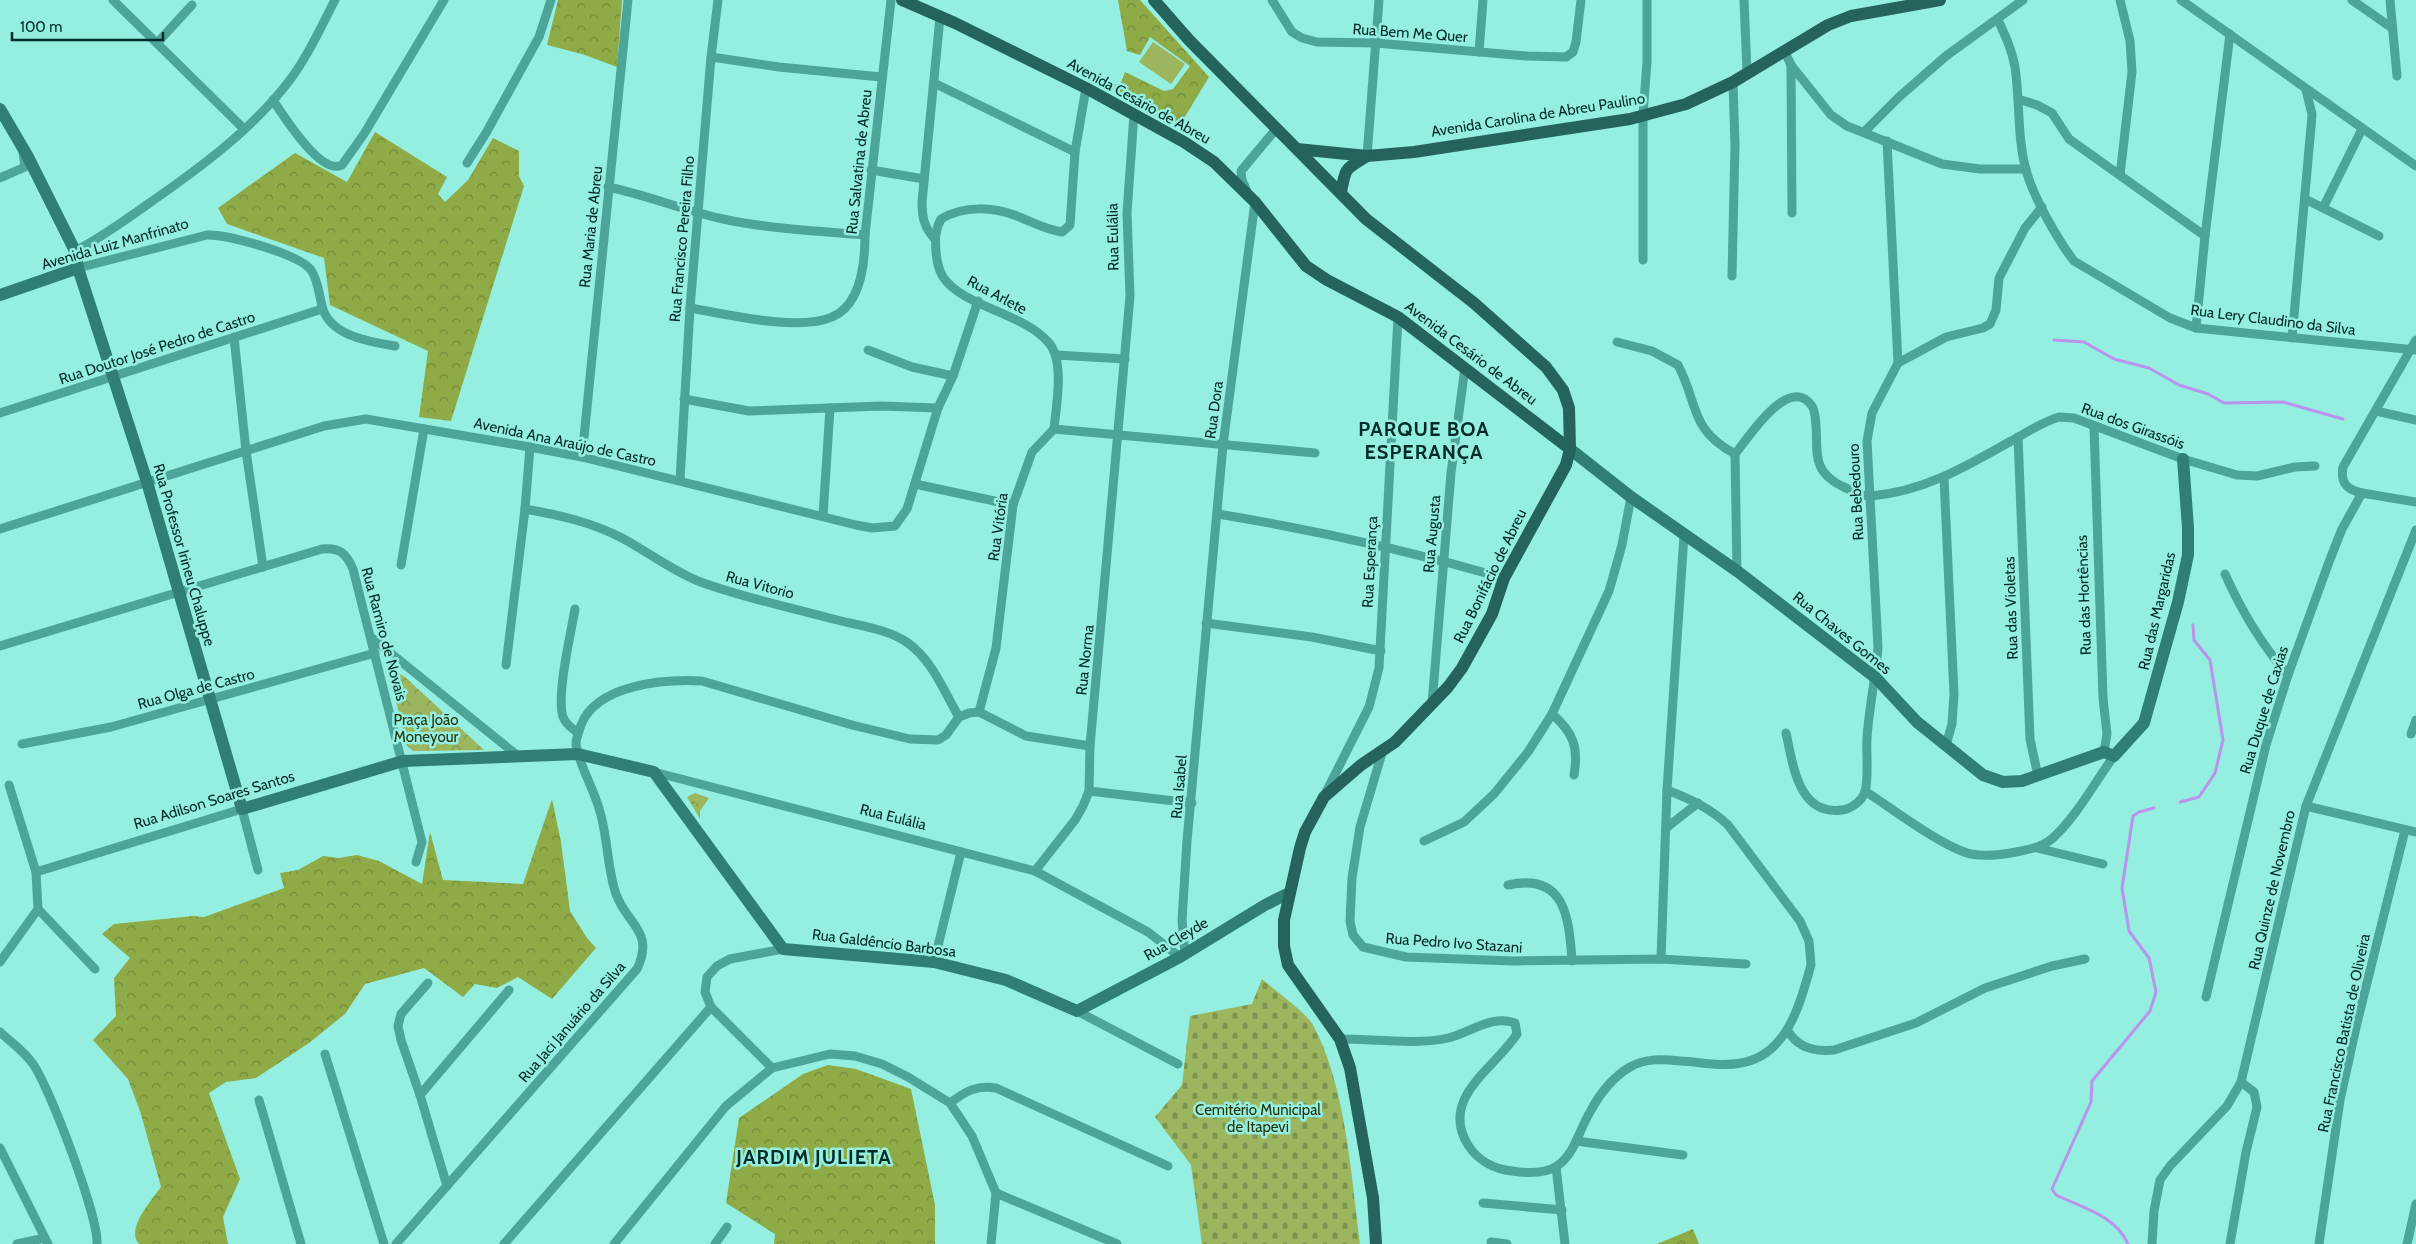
<svg xmlns="http://www.w3.org/2000/svg" width="2416" height="1244" viewBox="0 0 2416 1244" font-family="Cabin,sans-serif">
<style>
.forest{fill:url(#forest-crowns)}
.cemetery{fill:url(#cemetery-stones)}
.park{fill:url(#park-crowns)}
.pitch{fill:#9bb65f}
.lines{fill:none;stroke-linecap:round;stroke-linejoin:round}
.stream{stroke:#ba93ec;stroke-width:3}
.street{stroke:#4da498;stroke-width:9}
.secondary{stroke:#307f75;stroke-width:12}
.primary{stroke:#25645c;stroke-width:12}
.labels{text-anchor:middle;dominant-baseline:central;stroke-width:5;stroke-linejoin:round;paint-order:stroke}
.street-label{font-size:15px;fill:#012b26;stroke:#94efe1}
.park-label{font-size:15px;fill:#273208;stroke:#94efe1}
.district-label{font-size:20px;font-weight:bold;letter-spacing:1px;fill:#012b26;stroke:#94efe1}
</style>
<defs>
<pattern id="forest-crowns" width="20" height="18" patternUnits="userSpaceOnUse" patternTransform="scale(1.25)"><rect width="20" height="18" fill="#8eab47"/><path d="M2 6a3 3 0 1 1 6 0M12 15a3 3 0 1 1 6 0" fill="none" stroke="#728b3b"/></pattern>
<pattern id="cemetery-stones" width="16" height="16" patternUnits="userSpaceOnUse" patternTransform="scale(1.25)"><rect width="16" height="16" fill="#9bb65f"/><path d="M2 7V4a2 2 0 0 1 4 0v3zM10 15v-3a2 2 0 0 1 4 0v3z" fill="#7c944e"/></pattern>
<pattern id="park-crowns" width="20" height="18" patternUnits="userSpaceOnUse" patternTransform="scale(1.25)"><rect width="20" height="18" fill="#9bb65f"/><path d="M2 6a3 3 0 1 1 6 0M12 15a3 3 0 1 1 6 0" fill="none" stroke="#7c944e"/></pattern>
</defs>
<rect width="100%" height="100%" fill="#94efe1"/>
<g class="forest">
<path d="M 558,0 L 622,0 L 617,67 L 582,54 L 547,45 Z"/>
<path d="M 1118,0 L 1140,0 L 1209,77 L 1178,128 L 1092,80 L 1120,85 L 1125,72 L 1164,91 L 1173,89 L 1190,66 L 1150,37 L 1140,55 L 1127,51 Z"/>
<path d="M 375,132 L 447,177 L 438,194 L 445,202 L 468,180 L 493,138 L 519,151 L 519,176 L 524,186 L 451,421 L 419,417 L 428,351 L 330,305 L 324,258 L 227,224 L 218,208 L 295,153 L 347,182 Z"/>
<path d="M 552,799 L 561,842 L 570,911 L 587,938 L 596,948 L 552,999 L 518,977 L 497,988 L 475,984 L 463,997 L 424,968 L 365,984 L 345,1014 L 309,1043 L 256,1078 L 226,1082 L 209,1093 L 240,1179 L 223,1217 L 228,1244 L 139,1244 C 125,1229 152,1200 161,1187 L 141,1114 L 128,1079 L 93,1040 L 116,1016 L 114,978 L 130,958 L 102,934 L 114,924 L 193,916 L 204,917 L 284,888 L 280,873 L 298,870 L 323,856 L 339,858 L 357,855 L 379,861 L 422,884 L 430,832 L 443,880 L 523,884 Z"/>
<path d="M 828,1065 L 856,1069 L 911,1089 L 935,1205 L 935,1244 L 774,1244 L 775,1234 L 726,1203 L 739,1118 L 803,1074 Z"/>
<path d="M 1693,1229 L 1699,1244 L 1657,1244 Z"/>
</g>
<path class="cemetery" d="M 1262,979 C 1273,989 1307,1013 1313,1025 C 1346,1086 1351,1175 1360,1244 L 1202,1244 L 1191,1165 L 1155,1117 L 1182,1085 L 1190,1016 L 1252,1004 Z"/>
<g class="park">
<path d="M 396,672 L 405,677 L 484,750 L 413,751 L 406,745 L 392,683 Z"/>
<path d="M 695,793 L 709,798 L 700,811 L 700,819 L 687,797 Z"/>
</g>
<path class="pitch" d="M 1153,42 L 1185,64 L 1171,84 L 1139,62 Z"/>
<g class="lines">
<g class="stream">
<path d="M 2054,340 L 2084,342 L 2114,359 L 2149,368 L 2179,385 L 2208,394 L 2224,403 L 2283,402 L 2343,419"/>
<path d="M 2180,802 L 2199,797 L 2215,773 L 2223,740 L 2210,660 L 2194,640 L 2193,625"/>
<path d="M 2128,1244 C 2116,1216 2083,1208 2056,1195 L 2052,1189 L 2091,1102 L 2092,1081 L 2150,1011 L 2156,992 L 2149,958 L 2129,931 L 2122,888 L 2133,816 L 2139,812 L 2154,808"/>
</g>
<g class="street">
<path d="M 113,0 L 243,128"/>
<path d="M 1272,0 L 1292,32 L 1302,38 L 1317,42 L 1376,43 L 1527,56 L 1566,57 L 1573,52 L 1576,42 L 1581,0"/>
<path d="M 1744,0 L 1747,72"/>
<path d="M 2181,0 L 2416,166"/>
<path d="M 2352,0 L 2392,28"/>
<path d="M 2390,0 L 2397,76"/>
<path d="M 1998,20 C 2005,35 2012,50 2015,67 C 2020,100 2017,137 2026,170 C 2033,196 2057,239 2074,261 L 2170,318 L 2196,328 L 2416,350"/>
<path d="M 158,42 L 192,5"/>
<path d="M 1479,52 L 1483,0"/>
<path d="M 1785,52 L 1791,65 L 1831,115 L 1847,126 L 1942,164 L 1980,169 L 2026,169"/>
<path d="M 711,57 L 779,67 L 881,77"/>
<path d="M 1791,65 L 1792,213"/>
<path d="M 934,83 L 1075,152"/>
<path d="M 2018,99 L 2037,105 L 2052,113 L 2069,139 L 2205,236"/>
<path d="M 273,100 C 283,115 321,176 342,165 L 364,134 L 444,0"/>
<path d="M 1864,132 L 1899,97 L 1946,56 L 2023,0"/>
<path d="M 1887,141 L 1898,363"/>
<path d="M 1367,156 L 1379,0"/>
<path d="M 467,163 L 486,133 L 539,37 L 551,0"/>
<path d="M 871,170 L 924,179"/>
<path d="M 2120,175 L 2132,72 L 2130,41 L 2120,0"/>
<path d="M 0,178 L 25,167 L 23,152"/>
<path d="M 608,187 C 648,195 684,211 723,219 C 770,229 818,231 865,235"/>
<path d="M 1247,191 L 1242,180 L 1241,171 L 1276,129"/>
<path d="M 2305,199 L 2379,236"/>
<path d="M 2323,208 L 2362,129"/>
<path d="M 934,238 C 924,227 922,217 922,202 L 940,17"/>
<path d="M 75,251 C 101,238 125,220 148,204 C 197,170 249,132 286,85 C 306,60 320,29 335,0"/>
<path d="M 1643,260 L 1643,115 L 1647,62 L 1647,0"/>
<path d="M 78,268 L 207,235 C 227,234 299,254 311,270 C 318,280 319,294 322,306 C 329,336 370,342 395,346"/>
<path d="M 1732,276 L 1735,145 L 1733,82"/>
<path d="M 690,308 C 726,314 798,332 832,317 C 861,305 865,262 865,235 L 891,0"/>
<path d="M 2196,328 L 2205,236 L 2230,34"/>
<path d="M 234,337 L 246,451 L 263,567"/>
<path d="M 2292,338 L 2311,127 L 2312,114 L 2306,90"/>
<path d="M 1617,342 L 1652,351 L 1678,365 C 1699,405 1689,429 1735,454"/>
<path d="M 868,350 L 912,367 L 953,376"/>
<path d="M 1056,355 L 1125,359"/>
<path d="M 684,399 L 749,411 L 881,406 L 938,408"/>
<path d="M 2376,411 L 2416,420"/>
<path d="M 0,413 L 322,309"/>
<path d="M 2094,426 L 2103,698 L 2107,734 L 2104,752"/>
<path d="M 1054,429 L 1315,453"/>
<path d="M 2018,437 L 2030,739 L 2038,776"/>
<path d="M 582,457 L 628,0"/>
<path d="M 1944,478 L 1954,694 L 1952,724 L 1946,745"/>
<path d="M 680,480 L 690,308 L 711,57 L 718,0"/>
<path d="M 915,484 L 1013,505"/>
<path d="M 2362,493 C 2347,490 2340,483 2343,467 L 2416,340"/>
<path d="M 525,509 C 559,515 591,522 622,538 C 648,552 671,570 698,581 C 740,597 785,606 829,618 C 854,625 887,628 908,643 C 933,661 944,692 959,717"/>
<path d="M 1218,514 C 1314,530 1410,551 1504,578"/>
<path d="M 823,516 L 830,408"/>
<path d="M 0,529 L 324,426 L 366,419 L 530,447 L 582,457 L 856,525 L 872,528 L 895,526 L 907,509 L 938,408 L 953,376 L 978,301"/>
<path d="M 401,565 L 424,429"/>
<path d="M 1737,571 L 1735,454 C 1748,438 1782,385 1805,399 C 1809,402 1813,406 1814,411 C 1822,444 1804,470 1846,488 C 1853,492 1863,496 1871,496 C 1923,492 1967,466 2011,441 C 2026,433 2042,422 2059,417 L 2074,418 L 2183,459 L 2237,475 L 2257,476 L 2295,467 L 2315,466"/>
<path d="M 2225,574 C 2242,612 2261,644 2288,675"/>
<path d="M 575,609 C 571,633 556,696 563,717 C 566,725 572,728 578,733"/>
<path d="M 1206,623 L 1312,637 L 1381,651"/>
<path d="M 372,638 L 518,756"/>
<path d="M 0,646 L 322,549 C 339,547 346,553 353,569 L 422,842 L 416,862"/>
<path d="M 506,665 L 525,509 L 530,447"/>
<path d="M 1432,704 L 1451,473 L 1465,367"/>
<path d="M 979,712 L 996,648 L 1013,505 L 1032,452 L 1054,429 C 1056,407 1065,362 1049,343 C 1024,313 963,307 943,277 C 938,269 937,261 936,252 C 935,239 935,230 941,219 C 964,205 993,207 1017,216 C 1032,222 1046,230 1062,232 L 1070,225 L 1075,152 L 1086,88"/>
<path d="M 1552,714 C 1573,732 1579,747 1574,775"/>
<path d="M 1786,733 C 1793,764 1798,816 1842,810 C 1851,809 1862,801 1865,792 C 1869,778 1866,753 1867,738 C 1869,707 1876,677 1878,647 L 1867,441 L 1872,413 L 1898,363 L 1946,337 L 1983,328 L 1990,324 L 1996,310 L 1999,278 L 2025,228 L 2042,207"/>
<path d="M 2411,734 L 2416,720"/>
<path d="M 22,744 L 111,727 L 375,653"/>
<path d="M 1382,753 L 1360,827 L 1352,878 L 1350,921 L 1353,935 L 1363,947 L 1406,957 L 1513,961 L 1661,959 L 1746,964"/>
<path d="M 654,772 L 1035,871 L 1148,932 L 1180,957"/>
<path d="M 9,785 L 36,872 L 38,909 L 95,969"/>
<path d="M 1089,791 L 1192,803"/>
<path d="M 1865,791 C 1891,808 1944,848 1971,854 C 1986,857 2001,855 2016,852 C 2031,849 2044,847 2055,836 C 2078,814 2095,782 2114,756"/>
<path d="M 1326,792 L 1369,707 L 1379,668 L 1398,317"/>
<path d="M 2306,806 L 2416,832"/>
<path d="M 1666,828 L 1698,803"/>
<path d="M 1424,841 L 1464,822 L 1494,794 L 1528,752 L 1552,714 L 1609,591 L 1622,545 L 1631,497"/>
<path d="M 2037,848 L 2103,864"/>
<path d="M 1035,871 L 1075,820 L 1083,806 L 1089,791 L 1090,746 L 1130,296 L 1127,213 L 1134,114"/>
<path d="M 36,872 L 242,809 L 258,870"/>
<path d="M 1508,885 C 1566,872 1569,919 1572,961"/>
<path d="M 1185,954 L 1182,920 L 1187,841 L 1223,445 L 1255,202"/>
<path d="M 1661,959 L 1667,790 L 1684,535"/>
<path d="M 0,962 L 38,909"/>
<path d="M 934,962 L 961,852"/>
<path d="M 428,983 L 401,1014 L 398,1026 L 401,1040 L 420,1095 L 447,1186"/>
<path d="M 2206,997 L 2266,745 L 2288,675 L 2329,562 L 2342,529 L 2362,493 L 2416,502"/>
<path d="M 1077,1011 L 1178,1064"/>
<path d="M 1788,1031 C 1798,1048 1815,1052 1834,1050 L 1916,1023 L 1985,988 L 2052,966 L 2085,959"/>
<path d="M 0,1032 C 11,1042 25,1052 33,1064 C 50,1088 99,1218 97,1244"/>
<path d="M 1340,1039 C 1370,1039 1420,1045 1448,1038 C 1469,1033 1493,1014 1515,1023 L 1517,1034 C 1495,1068 1439,1098 1468,1145 C 1478,1161 1495,1169 1512,1171 C 1525,1173 1545,1174 1557,1166 C 1575,1154 1579,1130 1590,1112 C 1599,1095 1613,1077 1630,1067 C 1646,1058 1662,1059 1681,1061 C 1701,1062 1721,1067 1741,1063 C 1788,1055 1800,1003 1811,965 L 1809,941 L 1800,921 L 1728,825 C 1710,808 1690,799 1667,790"/>
<path d="M 325,1054 L 384,1244"/>
<path d="M 772,1068 L 711,1007 L 705,992 L 707,977 L 717,966 L 730,959 L 783,949"/>
<path d="M 420,1095 L 509,990"/>
<path d="M 259,1100 L 301,1244"/>
<path d="M 950,1103 C 966,1091 976,1085 996,1088 L 1168,1166"/>
<path d="M 1576,1141 L 1683,1155"/>
<path d="M 0,1148 L 48,1244"/>
<path d="M 1556,1167 L 1565,1244"/>
<path d="M 996,1193 L 1117,1244"/>
<path d="M 1483,1203 L 1562,1210"/>
<path d="M 1491,1242 L 1507,1244"/>
<path d="M 17,1244 L 45,1238"/>
<path d="M 396,1244 L 637,969 C 655,931 627,925 616,894 C 607,868 608,838 600,812 C 595,791 578,763 576,744 C 576,738 579,731 581,725 C 597,684 665,679 702,681 L 852,725 L 910,739 L 938,740 L 946,735 L 959,717 L 969,713 L 979,712 L 1026,736 L 1090,746"/>
<path d="M 504,1244 L 711,1007"/>
<path d="M 614,1244 L 726,1106 L 772,1068 L 830,1054 L 855,1056 L 882,1064 L 908,1077 L 950,1103 L 972,1136 L 996,1193 L 991,1244"/>
<path d="M 715,1244 L 727,1227"/>
<path d="M 2152,1244 L 2154,1211 L 2160,1180 L 2170,1166 L 2227,1106 L 2241,1082 L 2306,806 L 2416,530"/>
<path d="M 2230,1244 L 2246,1152 L 2257,1107 L 2254,1092 L 2241,1082"/>
<path d="M 2319,1244 L 2340,1100 L 2357,1023 L 2405,830"/>
<path d="M 2407,1244 L 2416,1204"/>
</g>
<g class="secondary">
<path d="M 0,109 L 27,155 L 75,251 L 78,268 L 147,482 L 242,809 L 403,761 L 578,754 L 654,772 L 783,949 L 934,962 L 1006,980 L 1077,1011 L 1180,957 L 1265,905 L 1289,893"/>
<path d="M 0,295 L 78,268"/>
<path d="M 1570,449 L 1631,497 L 1737,571 L 1876,678 L 1917,722 L 1983,775 L 2003,782 L 2022,781 L 2104,752 L 2114,756 L 2144,723 L 2178,602 L 2188,555 L 2188,528 L 2183,459"/>
</g>
<g class="primary">
<path d="M 902,0 L 955,23 L 1086,88 L 1184,142 L 1214,162 L 1255,202 L 1306,266 L 1327,280 L 1398,317 L 1570,449"/>
<path d="M 1154,0 L 1189,40 L 1366,219 L 1474,303 L 1546,367 L 1563,390 L 1569,408 L 1570,449 L 1566,465 L 1504,578 L 1492,614 L 1462,668 L 1448,687 L 1395,742 L 1361,765 L 1324,797 L 1305,832 L 1300,848 L 1284,920 L 1284,946 L 1288,965 L 1340,1039 L 1350,1068 L 1373,1198 L 1376,1244"/>
<path d="M 1297,149 L 1367,156 L 1414,152 L 1630,119 L 1686,104 L 1733,82 L 1828,25 L 1851,16 L 1940,0"/>
<path d="M 1341,192 C 1346,166 1345,170 1367,156"/>
</g>
</g>
<g class="labels">
<g class="street-label">
<text transform="translate(1410 33) rotate(4)">Rua Bem Me Quer</text>
<text transform="translate(1139 101) rotate(29)">Avenida Cesário de Abreu</text>
<text transform="translate(1538 115) rotate(-9)">Avenida Carolina de Abreu Paulino</text>
<text transform="translate(859 162) rotate(-84)">Rua Salvatina de Abreu</text>
<text transform="translate(591 227) rotate(-84)">Rua Maria de Abreu</text>
<text transform="translate(1113 237) rotate(-91)">Rua Eulália</text>
<text transform="translate(682 239) rotate(-85)">Rua Francisco Pereira Filho</text>
<text transform="translate(115 244) rotate(-16)">Avenida Luiz Manfrinato</text>
<text transform="translate(997 295) rotate(28)">Rua Arlete</text>
<text transform="translate(2273 320) rotate(7)">Rua Lery Claudino da Silva</text>
<text transform="translate(157 348) rotate(-18)">Rua Doutor José Pedro de Castro</text>
<text transform="translate(1471 353) rotate(37)">Avenida Cesário de Abreu</text>
<text transform="translate(1214 410) rotate(-82)">Rua Dora</text>
<text transform="translate(2133 426) rotate(20)">Rua dos Girassóis</text>
<text transform="translate(565 442) rotate(12)">Avenida Ana Araújo de Castro</text>
<text transform="translate(1856 492) rotate(-93)">Rua Bebedouro</text>
<text transform="translate(998 527) rotate(-82)">Rua Vitória</text>
<text transform="translate(1432 534) rotate(-85)">Rua Augusta</text>
<text transform="translate(184 555) rotate(74)">Rua Professor Irineu Chaluppe</text>
<text transform="translate(1370 562) rotate(-87)">Rua Esperança</text>
<text transform="translate(1490 576) rotate(-64)">Rua Bonifácio de Abreu</text>
<text transform="translate(760 585) rotate(15)">Rua Vitorio</text>
<text transform="translate(2084 595) rotate(-92)">Rua das Hortências</text>
<text transform="translate(2011 608) rotate(-92)">Rua das Violetas</text>
<text transform="translate(2157 611) rotate(-77)">Rua das Margaridas</text>
<text transform="translate(1842 633) rotate(39)">Rua Chaves Gomes</text>
<text transform="translate(384 634) rotate(75)">Rua Ramiro de Novais</text>
<text transform="translate(1085 660) rotate(-84)">Rua Norma</text>
<text transform="translate(196 689) rotate(-15)">Rua Olga de Castro</text>
<text transform="translate(2264 710) rotate(-73)">Rua Duque de Caxias</text>
<text transform="translate(1179 787) rotate(-85)">Rua Isabel</text>
<text transform="translate(214 800) rotate(-17)">Rua Adilson Soares Santos</text>
<text transform="translate(893 817) rotate(14)">Rua Eulália</text>
<text transform="translate(2272 890) rotate(-77)">Rua Quinze de Novembro</text>
<text transform="translate(1176 939) rotate(-30)">Rua Cleyde</text>
<text transform="translate(884 943) rotate(7)">Rua Galdêncio Barbosa</text>
<text transform="translate(1454 943) rotate(4)">Rua Pedro Ivo Stazani</text>
<text transform="translate(572 1022) rotate(-49)">Rua Jaci Januário da Silva</text>
<text transform="translate(2344 1033) rotate(-78)">Rua Francisco Batista de Oliveira</text>
</g>
<g class="park-label">
<text x="426" y="720">Praça João<tspan x="426" dy="17">Moneyour</tspan></text>
<text x="1258" y="1110">Cemitério Municipal<tspan x="1258" dy="17">de Itapevi</tspan></text>
</g>
<g class="district-label">
<text x="1424" y="429">PARQUE BOA<tspan x="1424" dy="23">ESPERANÇA</tspan></text>
<text x="814" y="1157">JARDIM JULIETA</text>
</g>
</g>
<path d="M12 32v8h151v-8" fill="none" stroke="#012b26" stroke-width="2.5"/>
<text x="20" y="32" font-size="15" fill="#012b26" stroke="#94efe1" stroke-width="4" paint-order="stroke">100 m</text>
</svg>
